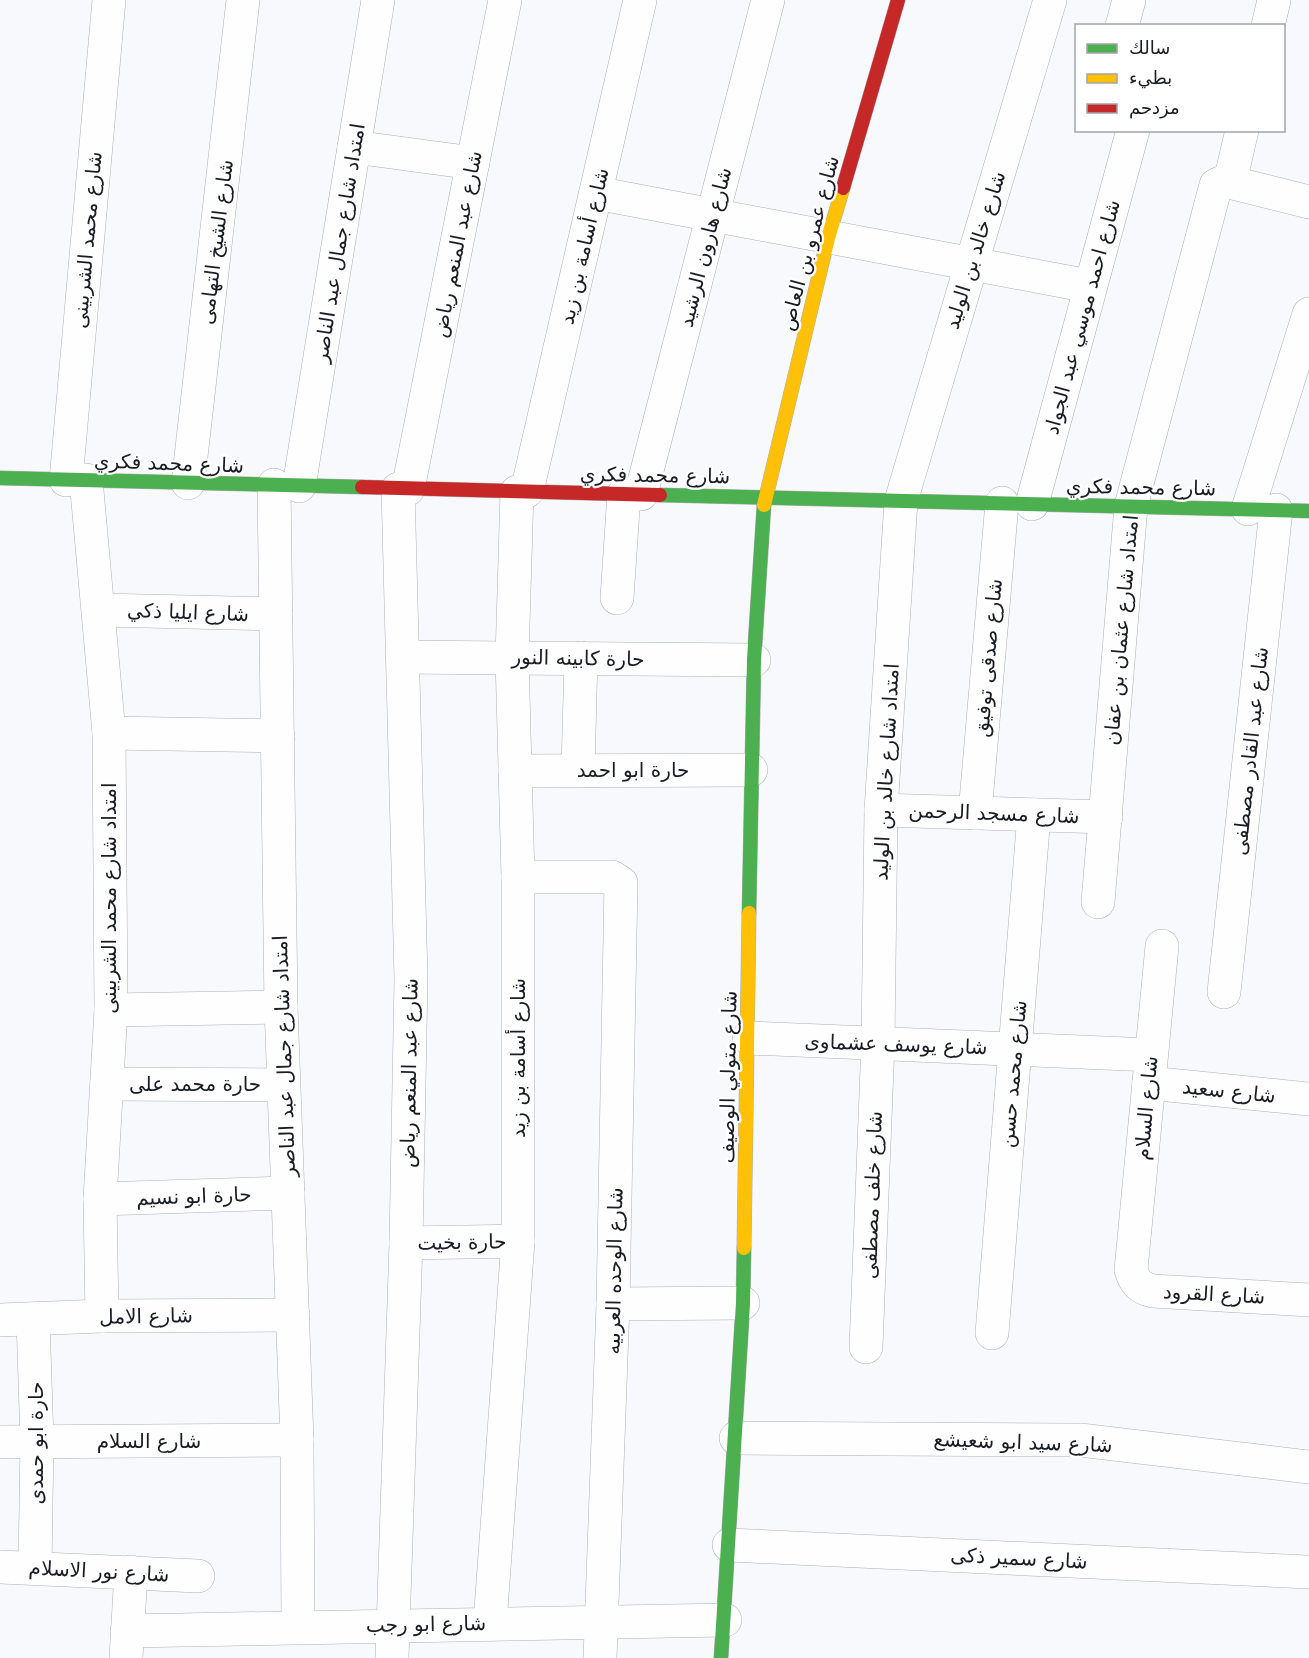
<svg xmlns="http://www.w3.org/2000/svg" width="1309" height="1658" viewBox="0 0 1309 1658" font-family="'DejaVu Sans','Noto Naskh Arabic',sans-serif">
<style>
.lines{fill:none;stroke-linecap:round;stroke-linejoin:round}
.street-casing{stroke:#adafb6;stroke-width:34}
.fast-casing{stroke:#adafb6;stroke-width:15}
.slow-casing{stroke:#adafb6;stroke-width:15}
.jam-casing{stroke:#adafb6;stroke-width:15}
.street{stroke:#fefeff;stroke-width:33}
.fast{stroke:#4caf50;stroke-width:14}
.slow{stroke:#ffc107;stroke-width:14}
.jam{stroke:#c62828;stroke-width:14}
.labels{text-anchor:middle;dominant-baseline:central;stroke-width:4.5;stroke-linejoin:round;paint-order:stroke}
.street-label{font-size:20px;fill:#191b25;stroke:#fff}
</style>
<rect width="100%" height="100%" fill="#f8f9fd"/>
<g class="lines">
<g class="street-casing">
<g id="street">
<path d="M 1122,26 L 1129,0"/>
<path d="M 1268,26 L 1274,0"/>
<path d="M 354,147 L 473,163"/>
<path d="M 1230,182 L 1242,130"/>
<path d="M 596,193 L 1089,286"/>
<path d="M 66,480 L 109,0"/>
<path d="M 86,480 L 109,733 L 111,1010 L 100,1199 L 102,1316"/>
<path d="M 188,483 L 243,0"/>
<path d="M 274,485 L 281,1007 L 297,1440 L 298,1627"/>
<path d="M 299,486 L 378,0"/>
<path d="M 408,489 L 505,0"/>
<path d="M 527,491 L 640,0"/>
<path d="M 641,494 L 768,0"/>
<path d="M 1032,504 L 1133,130"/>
<path d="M 1248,509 L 1309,314"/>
<path d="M 617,598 L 624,494"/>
<path d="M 99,610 L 276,614"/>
<path d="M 403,657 L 754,660"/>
<path d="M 109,733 L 278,736"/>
<path d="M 578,770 L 581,658"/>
<path d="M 515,771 L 751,770"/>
<path d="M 881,810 L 1106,817"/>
<path d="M 975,813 L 1002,503"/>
<path d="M 518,877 L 612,877 L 621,883 L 613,1304 L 600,1658"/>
<path d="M 1098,902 L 1131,506 L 1216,185 L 1225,181 L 1309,202"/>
<path d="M 1162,946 L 1131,1270 C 1135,1283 1140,1288 1153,1291 L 1309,1300"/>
<path d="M 1224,992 L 1276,510"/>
<path d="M 111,1010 L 281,1007"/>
<path d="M 749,1038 L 1151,1055"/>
<path d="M 1149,1083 L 1309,1099"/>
<path d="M 107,1084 L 283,1085"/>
<path d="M 100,1199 L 288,1193"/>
<path d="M 406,1243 L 518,1241"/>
<path d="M 613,1304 L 743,1303"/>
<path d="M 33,1319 L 37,1441 L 35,1567"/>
<path d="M 0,1320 L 102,1316 L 293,1315"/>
<path d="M 992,1333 L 1034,815"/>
<path d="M 866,1347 L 878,1043 L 881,810 L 901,501 L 1050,0"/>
<path d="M 736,1438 L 1080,1440 L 1309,1467"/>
<path d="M 0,1442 L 297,1440"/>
<path d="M 729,1545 L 1309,1572"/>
<path d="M 0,1567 L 198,1576"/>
<path d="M 490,1623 L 518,1241 L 518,877 L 512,658 L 517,492"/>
<path d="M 127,1631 L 725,1620"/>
<path d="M 126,1658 L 131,1572"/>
<path d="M 392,1658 L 406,1243 L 411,978 L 398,489"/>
</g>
</g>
<g class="fast-casing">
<g id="fast">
<path d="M 0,478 L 362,487"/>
<path d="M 660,495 L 1309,511"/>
<path d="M 749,913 L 754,660 L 764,505"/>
<path d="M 721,1658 L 743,1303 L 744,1248"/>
</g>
</g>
<g class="slow-casing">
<g id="slow">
<path d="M 764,505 L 828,238 L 843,188"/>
<path d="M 744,1248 L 749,913"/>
</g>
</g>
<g class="jam-casing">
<g id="jam">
<path d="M 843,188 L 898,0"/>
<path d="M 362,487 L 660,495"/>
</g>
</g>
<use href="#street" class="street"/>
<use href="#fast" class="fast"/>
<use href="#slow" class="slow"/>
<use href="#jam" class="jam"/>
</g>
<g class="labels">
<g class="street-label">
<text transform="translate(87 240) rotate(-85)">شارع محمد الشربينى</text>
<text transform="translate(216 242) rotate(-83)">شارع الشيخ التهامى</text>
<text transform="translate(339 243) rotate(-81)">امتداد شارع جمال عبد الناصر</text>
<text transform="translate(809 243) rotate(-75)">شارع عمرو بن العاص</text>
<text transform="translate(457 244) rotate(-79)">شارع عبد المنعم رياض</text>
<text transform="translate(584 246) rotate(-77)">شارع أسامة بن زيد</text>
<text transform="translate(705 247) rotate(-76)">شارع هارون الرشيد</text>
<text transform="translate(975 250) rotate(-73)">شارع خالد بن الوليد</text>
<text transform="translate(1082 317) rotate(-75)">شارع احمد موسي عبد الجواد</text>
<text transform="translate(169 463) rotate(2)">شارع محمد فكري</text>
<text transform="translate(655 475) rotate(1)">شارع محمد فكري</text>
<text transform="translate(1141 487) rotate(1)">شارع محمد فكري</text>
<text transform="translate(188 612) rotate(2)">شارع ايليا ذكي</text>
<text transform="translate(1121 630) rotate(-85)">امتداد شارع عثمان بن عفان</text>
<text transform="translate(578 658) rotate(1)">حارة كابينه النور</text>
<text transform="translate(988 658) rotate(-85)">شارع صدقى توفيق</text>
<text transform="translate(1250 751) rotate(-84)">شارع عبد القادر مصطفى</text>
<text x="633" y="770">حارة ابو احمد</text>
<text transform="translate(886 772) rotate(-87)">امتداد شارع خالد بن الوليد</text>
<text transform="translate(994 813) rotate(2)">شارع مسجد الرحمن</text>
<text transform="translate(109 898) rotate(-90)">امتداد شارع محمد الشربينى</text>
<text transform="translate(896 1044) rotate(2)">شارع يوسف عشماوى</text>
<text transform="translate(284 1056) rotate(-92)">امتداد شارع جمال عبد الناصر</text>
<text transform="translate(518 1058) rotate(-90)">شارع أسامة بن زيد</text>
<text transform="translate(409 1073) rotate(-89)">شارع عبد المنعم رياض</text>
<text transform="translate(1013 1074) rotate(-85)">شارع محمد حسن</text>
<text transform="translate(728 1077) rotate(-89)">شارع متولي الوصيف</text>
<text x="195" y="1084">حارة محمد على</text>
<text transform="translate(1229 1091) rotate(6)">شارع سعيد</text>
<text transform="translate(1146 1108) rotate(-85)">شارع السلام</text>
<text transform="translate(872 1195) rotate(-88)">شارع خلف مصطفى</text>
<text transform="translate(194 1196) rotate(-2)">حارة ابو نسيم</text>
<text transform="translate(462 1242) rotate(-1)">حارة بخيت</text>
<text transform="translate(614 1271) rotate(-89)">شارع الوحده العربيه</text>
<text transform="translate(1214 1294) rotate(3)">شارع القرود</text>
<text transform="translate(146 1316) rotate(-1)">شارع الامل</text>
<text x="149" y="1441">شارع السلام</text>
<text transform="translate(1023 1442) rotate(2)">شارع سيد ابو شعيشع</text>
<text transform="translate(36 1443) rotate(-90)">حارة ابو حمدى</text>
<text transform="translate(1019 1558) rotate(3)">شارع سمير ذكى</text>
<text transform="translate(99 1571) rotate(3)">شارع نور الاسلام</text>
<text transform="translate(426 1624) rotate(-1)">شارع ابو رجب</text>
</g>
</g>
<rect x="1075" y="24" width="210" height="108" fill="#ffffff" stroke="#a3a4a8" stroke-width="1.5"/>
<rect x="1087" y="44" width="30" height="9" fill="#4caf50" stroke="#a3a4a8" stroke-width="1.5"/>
<text x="1129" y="54" font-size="18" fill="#191b25">سالك</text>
<rect x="1087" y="74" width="30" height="9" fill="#ffc107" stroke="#a3a4a8" stroke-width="1.5"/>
<text x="1129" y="84" font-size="18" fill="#191b25">بطيء</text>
<rect x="1087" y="104" width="30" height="9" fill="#c62828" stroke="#a3a4a8" stroke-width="1.5"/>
<text x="1129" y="114" font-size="18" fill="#191b25">مزدحم</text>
</svg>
